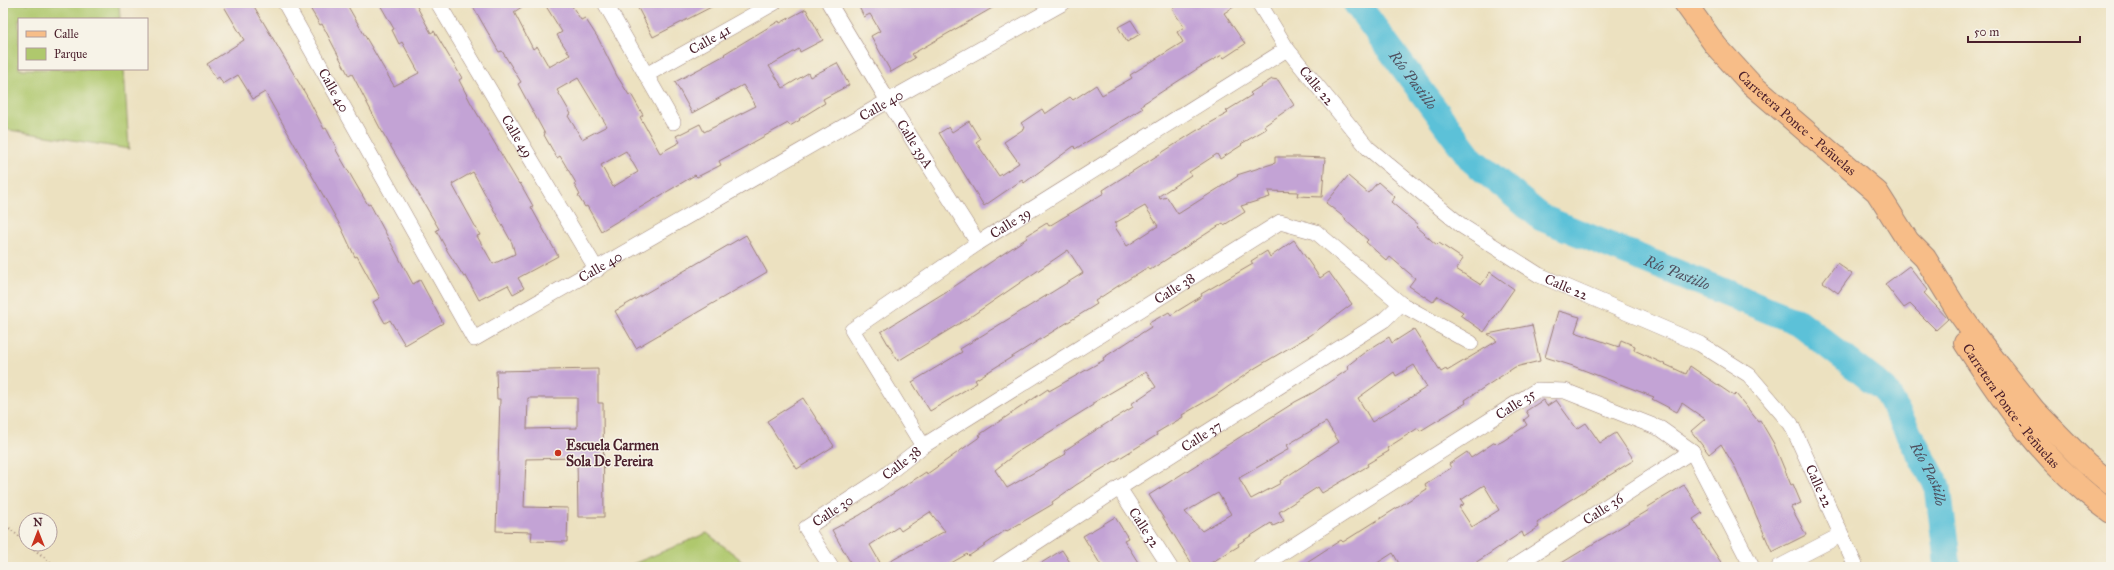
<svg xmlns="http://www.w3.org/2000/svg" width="2114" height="570" viewBox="0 0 2114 570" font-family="'IM FELL Great Primer',serif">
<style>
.green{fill:#afc86d;stroke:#7c744c}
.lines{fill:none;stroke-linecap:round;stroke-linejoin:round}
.river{stroke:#5bc1d8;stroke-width:27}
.building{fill:#c3a3d5;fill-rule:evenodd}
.minor-casing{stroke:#9b8076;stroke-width:16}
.primary-casing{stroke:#9b8076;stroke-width:24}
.path{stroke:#9b8076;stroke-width:2.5;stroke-dasharray:1 3;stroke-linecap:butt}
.minor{stroke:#fff;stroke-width:15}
.primary{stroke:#f7bd88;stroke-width:22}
.poi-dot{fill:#c8321e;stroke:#f7f3e8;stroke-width:1.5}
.labels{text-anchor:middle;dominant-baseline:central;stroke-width:3;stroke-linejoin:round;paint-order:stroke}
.street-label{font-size:14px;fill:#4a1f2b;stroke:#f7f3e8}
.poi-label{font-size:14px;font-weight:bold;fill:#4a1f2b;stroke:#f7f3e8;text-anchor:start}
.water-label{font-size:15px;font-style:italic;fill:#4f505f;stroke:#f7f3e8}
</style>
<rect width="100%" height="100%" fill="#f7f3e8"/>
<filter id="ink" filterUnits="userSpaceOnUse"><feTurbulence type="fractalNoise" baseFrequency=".025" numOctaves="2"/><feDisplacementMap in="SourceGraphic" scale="8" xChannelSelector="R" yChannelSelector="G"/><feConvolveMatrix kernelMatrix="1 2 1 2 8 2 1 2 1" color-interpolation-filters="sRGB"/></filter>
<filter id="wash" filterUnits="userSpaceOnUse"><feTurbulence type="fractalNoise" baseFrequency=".012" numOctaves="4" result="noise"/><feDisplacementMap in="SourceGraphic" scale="16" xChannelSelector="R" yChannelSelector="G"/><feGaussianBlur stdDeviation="0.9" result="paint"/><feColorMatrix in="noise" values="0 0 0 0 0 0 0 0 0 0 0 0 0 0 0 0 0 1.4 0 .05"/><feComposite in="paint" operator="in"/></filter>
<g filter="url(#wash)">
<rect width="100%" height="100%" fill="#ece1c0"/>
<g class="green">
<path d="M 3,3 L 119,3 L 120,19 L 19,19 L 19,69 L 124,69 L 129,149 L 3,129 Z"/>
<path d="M 707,533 L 750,567 L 626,567 Z"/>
</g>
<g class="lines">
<path class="river" id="s1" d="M 1356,3 L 1472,160 L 1542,218 L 1798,322 L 1885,390 L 1938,487 L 1948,567"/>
</g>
<g id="blocks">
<g class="building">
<path d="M 222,3 L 252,3 L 308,98 L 324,129 L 326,128 L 337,149 L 336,150 L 368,205 L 370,204 L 413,284 L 420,280 L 443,323 L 405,345 L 390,320 L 385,323 L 373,302 L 380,298 L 357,256 L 355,257 L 341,227 L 265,92 L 253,99 L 238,75 L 223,84 L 219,77 L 216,79 L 207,64 L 244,40 Z"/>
<path d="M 307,3 L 346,3 L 394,86 L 419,73 L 402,42 L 399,44 L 392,30 L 394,29 L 379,3 L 415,3 L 431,33 L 434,31 L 462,78 L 459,80 L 472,105 L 519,184 L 520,183 L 533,206 L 531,207 L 558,256 L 518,278 L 524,288 L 513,294 L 508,285 L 479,300 L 466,276 L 464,277 L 448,252 L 436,230 L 439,229 L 380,128 L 352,74 L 349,76 L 322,24 L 320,25 ZM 473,172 L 512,243 L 515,254 L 493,264 L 477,236 L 480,235 L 452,184 Z"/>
<path d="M 471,3 L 528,3 L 514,12 L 533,49 L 537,46 L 549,67 L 570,55 L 557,35 L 562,32 L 544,3 L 570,3 L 581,20 L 585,18 L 598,38 L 617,76 L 629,95 L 631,94 L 643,115 L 640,117 L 660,153 L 680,142 L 676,136 L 700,124 L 704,132 L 756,106 L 743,85 L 692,113 L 675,82 L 725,55 L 724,54 L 779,21 L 780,23 L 806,9 L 823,40 L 800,52 L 799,49 L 769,66 L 783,88 L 808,73 L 810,77 L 837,63 L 849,85 L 823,99 L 825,103 L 799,119 L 800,120 L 790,126 L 788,123 L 745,147 L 719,161 L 721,165 L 697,177 L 695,175 L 601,231 L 587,206 L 585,207 L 578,196 L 580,195 L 574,184 L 576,183 L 560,156 L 557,158 L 544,135 L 545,134 L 518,84 L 521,82 L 502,51 L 499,52 ZM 578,78 L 607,126 L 582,139 L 568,116 L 571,114 L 557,90 ZM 626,151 L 638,172 L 613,187 L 601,165 Z"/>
<path d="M 648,3 L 719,3 L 653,37 L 638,8 Z"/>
<path d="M 857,3 L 1001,3 L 912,54 L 915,58 L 891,72 L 871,36 L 880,31 L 870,14 L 864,17 Z"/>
<path d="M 1181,3 L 1240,3 L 1224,13 L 1245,44 L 1224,58 L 1222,55 L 1197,69 L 1141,105 L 1143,108 L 1075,149 L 1074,146 L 1024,183 L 1022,180 L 984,206 L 939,133 L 949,127 L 952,132 L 969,121 L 980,139 L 976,142 L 999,176 L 1019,163 L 1004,142 L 1025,128 L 1021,123 L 1042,109 L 1045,114 L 1070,97 L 1073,100 L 1096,85 L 1102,95 L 1132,78 L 1130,75 L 1183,42 L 1177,32 L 1184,27 L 1172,9 Z"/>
<path d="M 1131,20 L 1140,34 L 1127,42 L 1118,27 Z"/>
<path d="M 1272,79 L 1278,80 L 1294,105 L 1264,126 L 1266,129 L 1241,144 L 1242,145 L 1220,159 L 1217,154 L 1189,172 L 1191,175 L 1159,196 L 1160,199 L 1167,197 L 1178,214 L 1238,176 L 1237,175 L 1275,163 L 1275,157 L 1299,157 L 1325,158 L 1322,197 L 1297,196 L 1298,192 L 1268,191 L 1270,197 L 1241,206 L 1245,212 L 1224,225 L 1223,223 L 1150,270 L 1148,267 L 1118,286 L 1095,301 L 1097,304 L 975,380 L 977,383 L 930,411 L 912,382 L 962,352 L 960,349 L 1083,273 L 1068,250 L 970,317 L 898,361 L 881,332 L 955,286 L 1027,238 L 1026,236 L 1047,223 L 1049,226 L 1104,193 L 1103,190 L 1196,131 L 1228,113 L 1226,111 L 1252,95 L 1250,93 ZM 1145,206 L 1158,226 L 1127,246 L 1115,227 L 1117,226 L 1115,223 Z"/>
<path d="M 1348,176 L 1368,193 L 1378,182 L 1395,197 L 1391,202 L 1418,225 L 1416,227 L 1437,245 L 1439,243 L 1463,259 L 1456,269 L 1481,285 L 1490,272 L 1514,289 L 1484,332 L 1460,315 L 1463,312 L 1438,296 L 1433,302 L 1409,286 L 1415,278 L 1390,257 L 1387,261 L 1366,242 L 1368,240 L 1345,220 L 1346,219 L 1326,203 Z"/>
<path d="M 746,235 L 767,272 L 636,348 L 615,311 Z"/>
<path d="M 1294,240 L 1320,278 L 1329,272 L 1352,304 L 1311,335 L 1255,368 L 1215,396 L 1182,415 L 1183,417 L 1156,433 L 1157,435 L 1076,485 L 1052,502 L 1053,504 L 1007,531 L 1006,530 L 969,556 L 967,554 L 944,567 L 853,567 L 832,530 L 860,515 L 926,472 L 927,474 L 981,436 L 979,435 L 1048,389 L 1049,391 L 1104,360 L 1103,358 L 1151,327 L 1149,323 L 1169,312 L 1171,315 L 1202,296 L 1201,294 L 1253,264 L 1251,261 L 1267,251 L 1270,257 ZM 1146,372 L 1156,387 L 1131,404 L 1133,407 L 1085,437 L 1064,451 L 1066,454 L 1007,488 L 995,470 L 1019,451 L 1093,405 L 1093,403 ZM 930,512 L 945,531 L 882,566 L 870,545 L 898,527 L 901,531 Z"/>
<path d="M 1837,263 L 1852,274 L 1838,293 L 1823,282 Z"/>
<path d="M 1909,266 L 1928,290 L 1924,293 L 1948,319 L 1936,330 L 1910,304 L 1904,308 L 1885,284 Z"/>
<path d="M 1558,311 L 1580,317 L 1575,332 L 1619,347 L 1621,340 L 1635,346 L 1634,350 L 1686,374 L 1690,366 L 1734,396 L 1736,394 L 1758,421 L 1760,420 L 1774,444 L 1791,485 L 1793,484 L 1801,503 L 1791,507 L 1806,535 L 1772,552 L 1736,469 L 1721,444 L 1709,454 L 1691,431 L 1705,419 L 1682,403 L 1677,412 L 1652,399 L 1654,397 L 1573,366 L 1545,357 Z"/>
<path d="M 1532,325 L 1540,361 L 1515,367 L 1465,400 L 1466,403 L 1420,431 L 1418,428 L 1387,448 L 1389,451 L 1367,464 L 1368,466 L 1322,493 L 1318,487 L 1279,512 L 1284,521 L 1273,526 L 1271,523 L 1238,544 L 1239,546 L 1204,567 L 1194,567 L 1149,495 L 1295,402 L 1314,392 L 1349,369 L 1347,366 L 1365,352 L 1389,337 L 1392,343 L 1414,329 L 1441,372 L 1446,369 L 1447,371 L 1497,341 L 1488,334 ZM 1414,365 L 1427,387 L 1372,422 L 1358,398 L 1394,372 L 1396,376 ZM 1326,422 L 1339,442 L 1280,481 L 1281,483 L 1251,499 L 1239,478 L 1289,449 L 1287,445 ZM 1218,493 L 1231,514 L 1202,531 L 1185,512 Z"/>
<path d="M 598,369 L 598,403 L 603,403 L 604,517 L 578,517 L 577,458 L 526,459 L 524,507 L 568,508 L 567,542 L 531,541 L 532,532 L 496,531 L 500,399 L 497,399 L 496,371 ZM 528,398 L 577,398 L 577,428 L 527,429 Z"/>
<path d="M 803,398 L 834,446 L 797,469 L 767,421 Z"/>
<path d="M 1543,400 L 1547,406 L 1556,400 L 1577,429 L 1586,423 L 1600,443 L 1616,433 L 1634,460 L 1562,505 L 1537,523 L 1539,527 L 1524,537 L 1522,532 L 1469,567 L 1401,567 L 1393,553 L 1371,567 L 1299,567 L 1341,540 L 1343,542 L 1427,489 L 1425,484 L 1451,468 L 1449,464 L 1467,452 L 1471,458 L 1495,442 L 1497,444 L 1503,441 L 1527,425 L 1524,420 L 1529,416 L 1526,411 ZM 1484,485 L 1499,510 L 1472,527 L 1459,507 L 1464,504 L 1461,500 Z"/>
<path d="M 1684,485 L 1702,513 L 1693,519 L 1724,567 L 1555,567 L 1649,510 L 1648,507 Z"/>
<path d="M 1115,517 L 1128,538 L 1124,540 L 1141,567 L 1102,567 L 1083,536 Z"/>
<path d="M 1062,550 L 1073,567 L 1035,567 Z"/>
</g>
</g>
</g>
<g filter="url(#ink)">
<use href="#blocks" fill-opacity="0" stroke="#9b8076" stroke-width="1"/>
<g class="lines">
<g class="minor-casing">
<g id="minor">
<path id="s2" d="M 285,3 L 474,339 L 888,101 L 1063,3"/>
<path id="s3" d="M 438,3 L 597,270"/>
<path d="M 605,3 L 673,122"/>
<path id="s4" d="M 829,3 L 888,101 L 978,243"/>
<path id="s5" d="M 1259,3 L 1287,49 L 1368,148 L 1462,226 L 1539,275 L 1700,344 L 1749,375 L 1791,424 L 1856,567"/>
<path id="s6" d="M 646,75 L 774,3"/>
<path id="s7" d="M 923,446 L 852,330 L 978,243 L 1287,49"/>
<path id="s8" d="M 1119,488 L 1170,567"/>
<path id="s9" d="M 831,567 L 806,528 L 878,481 L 923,446 L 1280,222 L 1316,232 L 1401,304 L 1471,343"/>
<path id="s10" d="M 999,567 L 1119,488 L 1384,320 L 1401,304"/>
<path id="s11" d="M 1260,567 L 1537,390 L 1565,391 L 1661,429 L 1692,451 L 1752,567"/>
<path id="s12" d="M 1513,567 L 1692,451"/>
<path d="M 1779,567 L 1841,535"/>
</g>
</g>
<g class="primary-casing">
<g id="primary">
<path id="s13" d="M 1685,3 L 1716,46 L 1750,83 L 1877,192 L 1908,241 L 1925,258 L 1957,310 L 1977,338 L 2035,411 L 2086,463 L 2111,484"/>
<path id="s14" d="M 1965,343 C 2007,408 2047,466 2111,512"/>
</g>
</g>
<g class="path">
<path d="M 3,523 L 26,542"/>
<path d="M 28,544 L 56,567"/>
</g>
<use href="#minor" class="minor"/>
<use href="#primary" class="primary"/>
</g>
</g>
<circle class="poi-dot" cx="558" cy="453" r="4"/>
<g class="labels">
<g class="street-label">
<text stroke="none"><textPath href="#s6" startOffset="73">Calle 41</textPath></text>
<text stroke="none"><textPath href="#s5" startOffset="101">Calle 22</textPath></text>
<text stroke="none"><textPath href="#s2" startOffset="100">Calle 40</textPath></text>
<text stroke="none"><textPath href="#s2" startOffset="855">Calle 40</textPath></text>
<text stroke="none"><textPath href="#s13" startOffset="165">Carretera Ponce - Peñuelas</textPath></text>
<text stroke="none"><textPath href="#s3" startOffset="155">Calle 49</textPath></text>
<text stroke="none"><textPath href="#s4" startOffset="165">Calle 39A</textPath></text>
<text stroke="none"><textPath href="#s7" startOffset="327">Calle 39</textPath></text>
<text stroke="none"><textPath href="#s2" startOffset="531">Calle 40</textPath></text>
<text stroke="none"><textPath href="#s5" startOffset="425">Calle 22</textPath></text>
<text stroke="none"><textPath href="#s9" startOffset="486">Calle 38</textPath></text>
<text stroke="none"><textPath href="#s14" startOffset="78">Carretera Ponce - Peñuelas</textPath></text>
<text stroke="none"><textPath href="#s11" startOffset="303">Calle 35</textPath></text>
<text stroke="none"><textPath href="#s10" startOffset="241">Calle 37</textPath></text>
<text stroke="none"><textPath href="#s9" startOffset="162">Calle 38</textPath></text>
<text stroke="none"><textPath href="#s5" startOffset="761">Calle 22</textPath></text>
<text stroke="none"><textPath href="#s12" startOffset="107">Calle 36</textPath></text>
<text stroke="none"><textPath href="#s9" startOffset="78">Calle 30</textPath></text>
<text stroke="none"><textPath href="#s8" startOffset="47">Calle 32</textPath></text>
</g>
<g class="poi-label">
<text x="566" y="445">Escuela Carmen<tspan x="566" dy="16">Sola De Pereira</tspan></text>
</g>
<g class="water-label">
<text stroke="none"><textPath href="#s1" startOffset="96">Río Pastillo</textPath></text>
<text stroke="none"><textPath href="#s1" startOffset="432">Río Pastillo</textPath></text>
<text stroke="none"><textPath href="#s1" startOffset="768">Río Pastillo</textPath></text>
</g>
</g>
<rect width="2114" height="570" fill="none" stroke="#f7f3e8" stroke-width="16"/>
<rect x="18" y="18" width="130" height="52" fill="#f7f3e8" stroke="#b29e9c"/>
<rect x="26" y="31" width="20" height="6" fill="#f7bd88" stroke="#b29e9c"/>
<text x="54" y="38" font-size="12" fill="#4a1f2b">Calle</text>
<rect x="26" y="48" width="20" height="12" fill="#afc86d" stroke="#b29e9c"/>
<text x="54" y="58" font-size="12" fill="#4a1f2b">Parque</text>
<g transform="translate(38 532)"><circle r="19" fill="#f7f3e8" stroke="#b29e9c"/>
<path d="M0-3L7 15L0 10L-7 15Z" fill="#c8321e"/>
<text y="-6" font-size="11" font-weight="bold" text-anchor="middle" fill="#4a1f2b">N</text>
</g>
<path d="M1968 36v6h112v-6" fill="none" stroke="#4a1f2b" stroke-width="2"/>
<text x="1974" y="36" font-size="12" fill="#4a1f2b" stroke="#f7f3e8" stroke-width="3" paint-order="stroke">50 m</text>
</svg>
